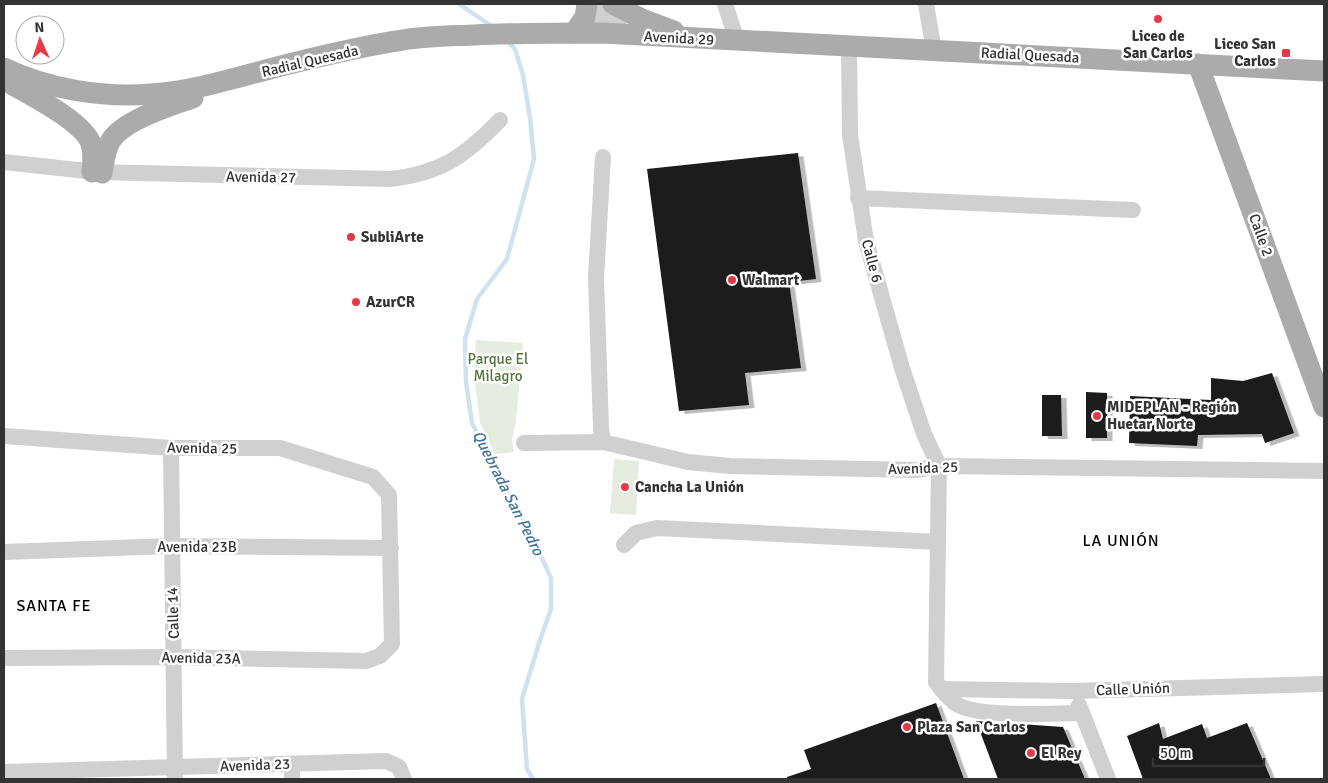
<svg xmlns="http://www.w3.org/2000/svg" width="1328" height="783" viewBox="0 0 1328 783" font-family="Signika,sans-serif">
<style>
.green{fill:#e6ecdf}
.lines{fill:none;stroke-linecap:round;stroke-linejoin:round}
.stream{stroke:#cfe2ee;stroke-width:4.5}
.building{fill:#1a1a1a;filter:url(#shadow)}
.minor{stroke:#d0d0d0;stroke-width:16}
.major{stroke:#ababab;stroke-width:21}
.poi-dot{fill:#e63946;stroke:#fff;stroke-width:2}
.labels{text-anchor:middle;dominant-baseline:central;stroke-width:5;stroke-linejoin:round;paint-order:stroke}
.poi-label{font-size:15px;font-weight:bold;fill:#333;stroke:#fff;text-anchor:start}
.street-label{font-size:15px;fill:#333;stroke:#fff}
.park-label{font-size:15px;fill:#56703f;stroke:#fff}
.water-label{font-size:16px;font-style:italic;fill:#3f7597;stroke:#fff}
.neighbourhood-label{font-size:16px;letter-spacing:1px;fill:#000;stroke:#fff}
</style>
<defs>
<filter id="shadow"><feDropShadow dx="5.5" dy="3" stdDeviation="0" flood-color="#0004"/></filter>
</defs>
<rect width="100%" height="100%" fill="#fff"/>
<g class="green">
<path d="M 476,340 L 523,343 L 516,421 L 512,440 L 514,452 L 495,454 L 480,423 L 474,375 Z"/>
<path d="M 614,459 L 639,461 L 636,515 L 610,513 Z"/>
</g>
<g class="lines">
<g class="stream">
<path d="M 459,4 L 493,27"/>
<path d="M 507,41 L 515,49 L 523,75 L 530,118 L 534,159 L 507,259 L 477,299 L 465,339 L 466,382 L 472,423 L 536,545 L 551,578 L 551,609 L 540,640 L 522,699 L 527,769 L 533,779"/>
</g>
</g>
<g class="building">
<path d="M 798,153 L 816,279 L 789,282 L 801,368 L 745,373 L 749,405 L 679,411 L 647,169 Z"/>
<path d="M 1272,373 L 1294,433 L 1265,443 L 1262,434 L 1198,435 L 1197,446 L 1129,443 L 1130,396 L 1211,400 L 1211,378 L 1243,381 Z"/>
<path d="M 1086,392 L 1107,393 L 1107,438 L 1086,438 Z"/>
<path d="M 1042,395 L 1061,395 L 1062,436 L 1042,436 Z"/>
<path d="M 936,703 L 964,779 L 787,779 L 787,777 L 811,769 L 804,750 Z"/>
<path d="M 976,721 L 1063,727 L 1085,779 L 998,779 Z"/>
<path d="M 1159,723 L 1163,739 L 1202,724 L 1207,738 L 1247,723 L 1271,779 L 1143,779 L 1127,736 Z"/>
</g>
<g class="lines">
<g class="minor">
<path d="M 595,4 L 602,18 L 603,33"/>
<path d="M 609,4 L 615,15 L 621,34"/>
<path d="M 725,4 L 737,41"/>
<path d="M 926,4 L 934,51"/>
<path d="M 849,46 L 850,135 L 866,241 L 902,368 L 924,434 L 939,466 L 936,682 C 942,690 949,700 958,705 C 983,718 1051,713 1082,713"/>
<path d="M 603,157 L 596,277 L 601,428 L 603,442"/>
<path d="M 4,162 L 96,172 L 390,179 C 440,174 465,156 500,120"/>
<path d="M 858,198 L 1133,210"/>
<path d="M 4,436 L 171,448 L 280,448 L 373,477 L 389,495 L 392,644 L 380,656 L 366,661 L 174,657 L 4,658"/>
<path d="M 524,443 L 603,442 L 688,462 L 730,466 L 916,470 L 939,466 L 1324,471"/>
<path d="M 171,448 L 175,779"/>
<path d="M 624,545 L 636,533 L 657,528 L 938,542"/>
<path d="M 4,552 L 171,546 L 391,548"/>
<path d="M 941,689 L 1073,691 L 1324,684"/>
<path d="M 1079,705 L 1108,779"/>
<path d="M 292,764 L 292,779"/>
<path d="M 4,772 L 386,761 L 399,767 L 404,779"/>
</g>
<g class="major">
<path d="M 613,4 L 642,19 L 674,31"/>
<path d="M 574,33 L 585,17 L 587,4"/>
<path d="M 1198,64 L 1324,407"/>
<path d="M 4,68 C 47,89 103,98 151,94 C 195,91 238,77 281,66 C 321,56 362,46 403,40 C 426,36 451,36 474,35 C 517,33 560,33 603,33 L 1324,71"/>
<path d="M 4,80 C 26,93 84,121 91,144 C 94,153 93,163 92,172"/>
<path d="M 102,173 C 104,162 105,151 110,142 C 121,121 171,105 193,98"/>
</g>
</g>
<g class="poi-dot">
<circle cx="1158" cy="19" r="5"/>
<rect x="1281" y="48" width="10" height="10" rx="2.5"/>
<circle cx="351" cy="237" r="5"/>
<circle cx="732" cy="280" r="5"/>
<circle cx="356" cy="302" r="5"/>
<circle cx="1097" cy="416" r="5"/>
<circle cx="625" cy="487" r="5"/>
<circle cx="907" cy="727" r="5"/>
<circle cx="1031" cy="753" r="5"/>
</g>
<g class="labels">
<g class="poi-label">
<text x="1158" y="36" text-anchor="middle">Liceo de<tspan x="1158" dy="17">San Carlos</tspan></text>
<text x="1276" y="44" text-anchor="end">Liceo San<tspan x="1276" dy="17">Carlos</tspan></text>
<text x="361" y="237">SubliArte</text>
<text x="742" y="280">Walmart</text>
<text x="366" y="302">AzurCR</text>
<text x="1107" y="407">MIDEPLAN - Región<tspan x="1107" dy="17">Huetar Norte</tspan></text>
<text x="635" y="487">Cancha La Unión</text>
<text x="917" y="727">Plaza San Carlos</text>
<text x="1041" y="753">El Rey</text>
</g>
<g class="street-label">
<text transform="translate(679 38) rotate(3)">Avenida 29</text>
<text transform="translate(1030 55) rotate(3)">Radial Quesada</text>
<text transform="translate(310 61) rotate(-13)">Radial Quesada</text>
<text transform="translate(261 177) rotate(1)">Avenida 27</text>
<text transform="translate(1261 235) rotate(70)">Calle 2</text>
<text transform="translate(872 261) rotate(75)">Calle 6</text>
<text transform="translate(202 448) rotate(1)">Avenida 25</text>
<text transform="translate(923 468) rotate(-2)">Avenida 25</text>
<text x="197" y="547">Avenida 23B</text>
<text transform="translate(173 613) rotate(-92)">Calle 14</text>
<text transform="translate(201 658) rotate(1)">Avenida 23A</text>
<text transform="translate(1133 689) rotate(-2)">Calle Unión</text>
<text transform="translate(255 765) rotate(-2)">Avenida 23</text>
</g>
<g class="park-label">
<text x="498" y="359">Parque El<tspan x="498" dy="17">Milagro</tspan></text>
</g>
<g class="water-label">
<text transform="translate(508 493) rotate(63)">Quebrada San Pedro</text>
</g>
<g class="neighbourhood-label">
<text x="1121" y="541">LA UNIÓN</text>
<text x="54" y="606">SANTA FE</text>
</g>
</g>
<rect width="1328" height="783" fill="none" stroke="#333333" stroke-width="10"/>
<g transform="translate(40 40) rotate(357)"><circle r="24" fill="#ffffff" stroke="#adadad"/>
<path d="M0-4L9 19L0 12L-9 19Z" fill="#e63946"/>
<text y="-8" font-size="14" font-weight="bold" text-anchor="middle" fill="#333333">N</text>
</g>
<path d="M1153 758v8h111v-8" fill="none" stroke="#333333" stroke-width="2.5"/>
<text x="1160" y="758" font-size="15" fill="#333333" stroke="#ffffff" stroke-width="4" paint-order="stroke">50 m</text>
</svg>
